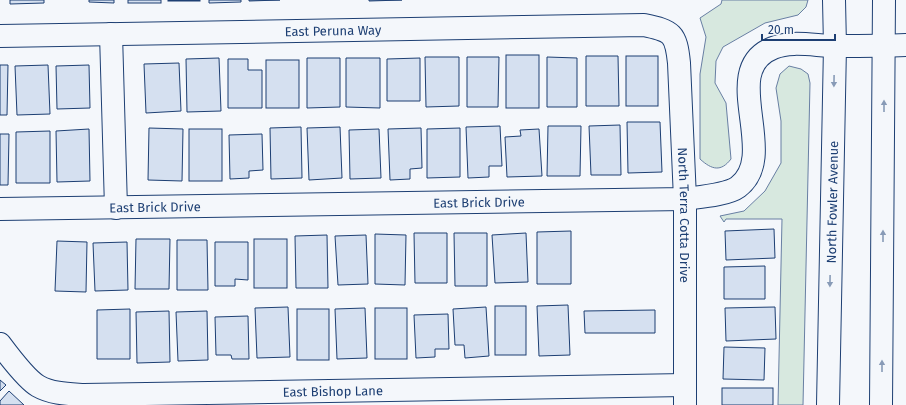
<svg xmlns="http://www.w3.org/2000/svg" width="906" height="405" viewBox="0 0 906 405" font-family="'Fira Sans',sans-serif">
<style>
.green{fill:#d7e8df;stroke:#687fa3}
.building{fill:#d5e0f0;stroke:#1d3f73}
.lines{fill:none;stroke-linecap:round;stroke-linejoin:round}
.street-casing{stroke:#1d3f73;stroke-width:24}
.secondary-casing{stroke:#1d3f73;stroke-width:24}
.street{stroke:#f4f7fb;stroke-width:22}
.secondary{stroke:#f4f7fb;stroke-width:22}
.oneway{fill:#889bb7}
.labels{text-anchor:middle;dominant-baseline:central;stroke-width:3;stroke-linejoin:round;paint-order:stroke}
.street-label{font-size:13px;fill:#1d3f73;stroke:#f4f7fb}
</style>
<rect width="100%" height="100%" fill="#f4f7fb"/>
<g class="green">
<path d="M 722,0 L 808,0 L 806,7 L 798,15 L 765,23 L 723,47 L 716,61 L 715,83 L 726,103 L 731,159 C 721,172 712,170 700,159 L 700,74 L 706,37 L 700,18 L 721,4 Z"/>
<path d="M 789,66 L 801,69 L 808,74 L 810,83 L 803,405 L 778,405 L 782,219 L 726,219 L 724,222 L 720,216 L 744,211 L 765,191 L 781,163 L 781,121 L 776,88 L 780,74 Z"/>
</g>
<g class="building">
<path d="M 10,0 L 44,0 L 44,3 L 10,4 Z"/>
<path d="M 89,0 L 114,0 L 114,3 L 89,2 Z"/>
<rect x="128" y="0" width="33" height="3"/>
<rect x="168" y="0" width="32" height="1"/>
<path d="M 209,0 L 241,0 L 241,2 L 209,3 Z"/>
<path d="M 249,0 L 280,0 L 249,1 Z"/>
<path d="M 369,0 L 402,0 L 369,1 Z"/>
<rect x="506" y="55" width="33" height="53"/>
<path d="M 586,56 L 618,56 L 619,106 L 586,106 Z"/>
<rect x="626" y="56" width="32" height="50"/>
<path d="M 425,57 L 459,57 L 459,106 L 426,107 Z"/>
<path d="M 467,57 L 499,57 L 498,107 L 467,107 Z"/>
<path d="M 547,57 L 577,58 L 577,107 L 547,107 Z"/>
<path d="M 219,58 L 221,111 L 187,112 L 186,59 Z"/>
<path d="M 307,58 L 340,58 L 340,107 L 307,108 Z"/>
<path d="M 346,58 L 380,58 L 380,108 L 346,107 Z"/>
<path d="M 420,58 L 420,101 L 387,101 L 387,59 Z"/>
<path d="M 228,59 L 248,59 L 248,70 L 262,70 L 262,108 L 228,108 Z"/>
<rect x="266" y="60" width="33" height="48"/>
<path d="M 179,63 L 181,111 L 146,113 L 144,64 Z"/>
<path d="M 0,65 L 8,65 L 7,115 L 0,115 Z"/>
<path d="M 48,65 L 50,114 L 17,115 L 15,66 Z"/>
<path d="M 89,65 L 90,108 L 57,109 L 56,66 Z"/>
<path d="M 627,122 L 660,122 L 662,172 L 628,173 Z"/>
<path d="M 620,125 L 621,175 L 591,175 L 589,126 Z"/>
<path d="M 500,126 L 502,166 L 489,166 L 489,177 L 468,178 L 466,127 Z"/>
<path d="M 548,126 L 581,126 L 580,176 L 547,176 Z"/>
<path d="M 301,127 L 302,178 L 271,179 L 270,128 Z"/>
<path d="M 340,127 L 342,178 L 309,180 L 307,128 Z"/>
<path d="M 149,128 L 183,129 L 182,181 L 148,180 Z"/>
<path d="M 421,128 L 422,168 L 410,169 L 410,179 L 390,180 L 388,129 Z"/>
<path d="M 460,128 L 460,177 L 427,178 L 427,129 Z"/>
<path d="M 89,129 L 90,181 L 57,182 L 56,131 Z"/>
<rect x="189" y="129" width="33" height="52"/>
<path d="M 379,129 L 381,178 L 350,179 L 349,130 Z"/>
<path d="M 539,129 L 542,176 L 507,177 L 505,137 L 521,136 L 520,130 Z"/>
<path d="M 50,131 L 50,183 L 16,183 L 16,132 Z"/>
<path d="M 0,134 L 9,134 L 8,185 L 0,185 Z"/>
<path d="M 262,134 L 263,170 L 249,171 L 249,178 L 230,179 L 229,135 Z"/>
<path d="M 774,229 L 775,258 L 726,260 L 725,231 Z"/>
<path d="M 571,231 L 571,284 L 537,284 L 537,232 Z"/>
<path d="M 414,233 L 447,233 L 447,283 L 415,283 Z"/>
<path d="M 454,233 L 487,233 L 487,286 L 455,286 Z"/>
<path d="M 526,233 L 528,282 L 495,283 L 492,235 Z"/>
<path d="M 375,234 L 406,235 L 405,285 L 375,284 Z"/>
<path d="M 327,235 L 328,288 L 296,288 L 295,236 Z"/>
<path d="M 366,235 L 368,284 L 338,285 L 335,236 Z"/>
<path d="M 136,239 L 170,239 L 169,289 L 135,289 Z"/>
<rect x="254" y="239" width="33" height="49"/>
<path d="M 177,240 L 207,240 L 208,290 L 177,290 Z"/>
<path d="M 57,241 L 87,242 L 86,292 L 55,291 Z"/>
<path d="M 127,242 L 128,290 L 95,291 L 93,243 Z"/>
<path d="M 215,242 L 248,242 L 248,280 L 235,279 L 235,286 L 215,286 Z"/>
<path d="M 765,266 L 765,299 L 724,299 L 724,267 Z"/>
<path d="M 568,305 L 570,355 L 539,356 L 537,306 Z"/>
<rect x="495" y="306" width="31" height="49"/>
<path d="M 288,307 L 290,357 L 257,358 L 255,308 Z"/>
<path d="M 486,307 L 489,356 L 465,358 L 464,345 L 455,345 L 453,309 Z"/>
<path d="M 775,307 L 776,339 L 726,341 L 725,308 Z"/>
<path d="M 365,308 L 367,358 L 337,359 L 335,309 Z"/>
<rect x="375" y="308" width="32" height="51"/>
<path d="M 130,309 L 130,359 L 97,359 L 97,310 Z"/>
<rect x="297" y="309" width="32" height="51"/>
<path d="M 655,310 L 655,333 L 585,333 L 584,311 Z"/>
<path d="M 169,311 L 170,362 L 137,363 L 136,312 Z"/>
<path d="M 207,311 L 208,360 L 178,361 L 176,312 Z"/>
<path d="M 448,314 L 449,349 L 435,349 L 435,357 L 416,358 L 414,315 Z"/>
<path d="M 248,316 L 249,359 L 232,359 L 231,355 L 216,355 L 215,317 Z"/>
<path d="M 724,347 L 765,348 L 764,380 L 723,379 Z"/>
<path d="M 0,380 L 6,385 L 0,391 Z"/>
<rect x="722" y="388" width="51" height="17"/>
<path d="M 9,391 L 24,405 L 0,405 L 0,401 Z"/>
</g>
<g class="lines">
<g class="street-casing">
<g id="street">
<path d="M 111,34 L 116,208"/>
<path id="s1" d="M 0,36 L 644,25 C 672,31 676,33 679,63 L 685,199 L 685,405"/>
<path id="s2" d="M 0,209 L 685,199 C 699,197 727,195 738,187 C 781,155 717,70 773,48 C 791,40 816,46 836,46 C 859,46 883,46 906,45"/>
<path id="s3" d="M 0,344 C 9,356 26,379 38,386 C 52,394 69,394 84,395 L 685,385"/>
</g>
</g>
<g class="secondary-casing">
<g id="secondary">
<path id="s4" d="M 828,405 L 835,46 L 834,0"/>
<path d="M 881,405 L 884,0"/>
</g>
</g>
<use href="#street" class="street"/>
<use href="#secondary" class="secondary"/>
</g>
<defs><path id="oneway-solid" d="M-6-.8H1V-3.2L6.5 0L1 3.2V.8H-6Z"/></defs>
<g class="oneway">
<use href="#oneway-solid" transform="translate(834 81) rotate(91)"/>
<use href="#oneway-solid" transform="translate(884 106) rotate(-90)"/>
<use href="#oneway-solid" transform="translate(883 236) rotate(-90)"/>
<use href="#oneway-solid" transform="translate(830 281) rotate(91)"/>
<use href="#oneway-solid" transform="translate(882 366) rotate(-90)"/>
</g>
<g class="labels">
<g class="street-label">
<text stroke="none"><textPath href="#s1" startOffset="333">East Peruna Way</textPath></text>
<text stroke="none"><textPath href="#s2" startOffset="479">East Brick Drive</textPath></text>
<text stroke="none"><textPath href="#s4" startOffset="203">North Fowler Avenue</textPath></text>
<text stroke="none"><textPath href="#s2" startOffset="155">East Brick Drive</textPath></text>
<text stroke="none"><textPath href="#s1" startOffset="855">North Terra Cotta Drive</textPath></text>
<text stroke="none"><textPath href="#s3" startOffset="353">East Bishop Lane</textPath></text>
</g>
</g>
<path d="M762 34v6h73v-6" fill="none" stroke="#1d3f73" stroke-width="2"/>
<text x="768" y="34" font-size="12" fill="#1d3f73" stroke="#f4f7fb" stroke-width="3" paint-order="stroke">20 m</text>
</svg>
